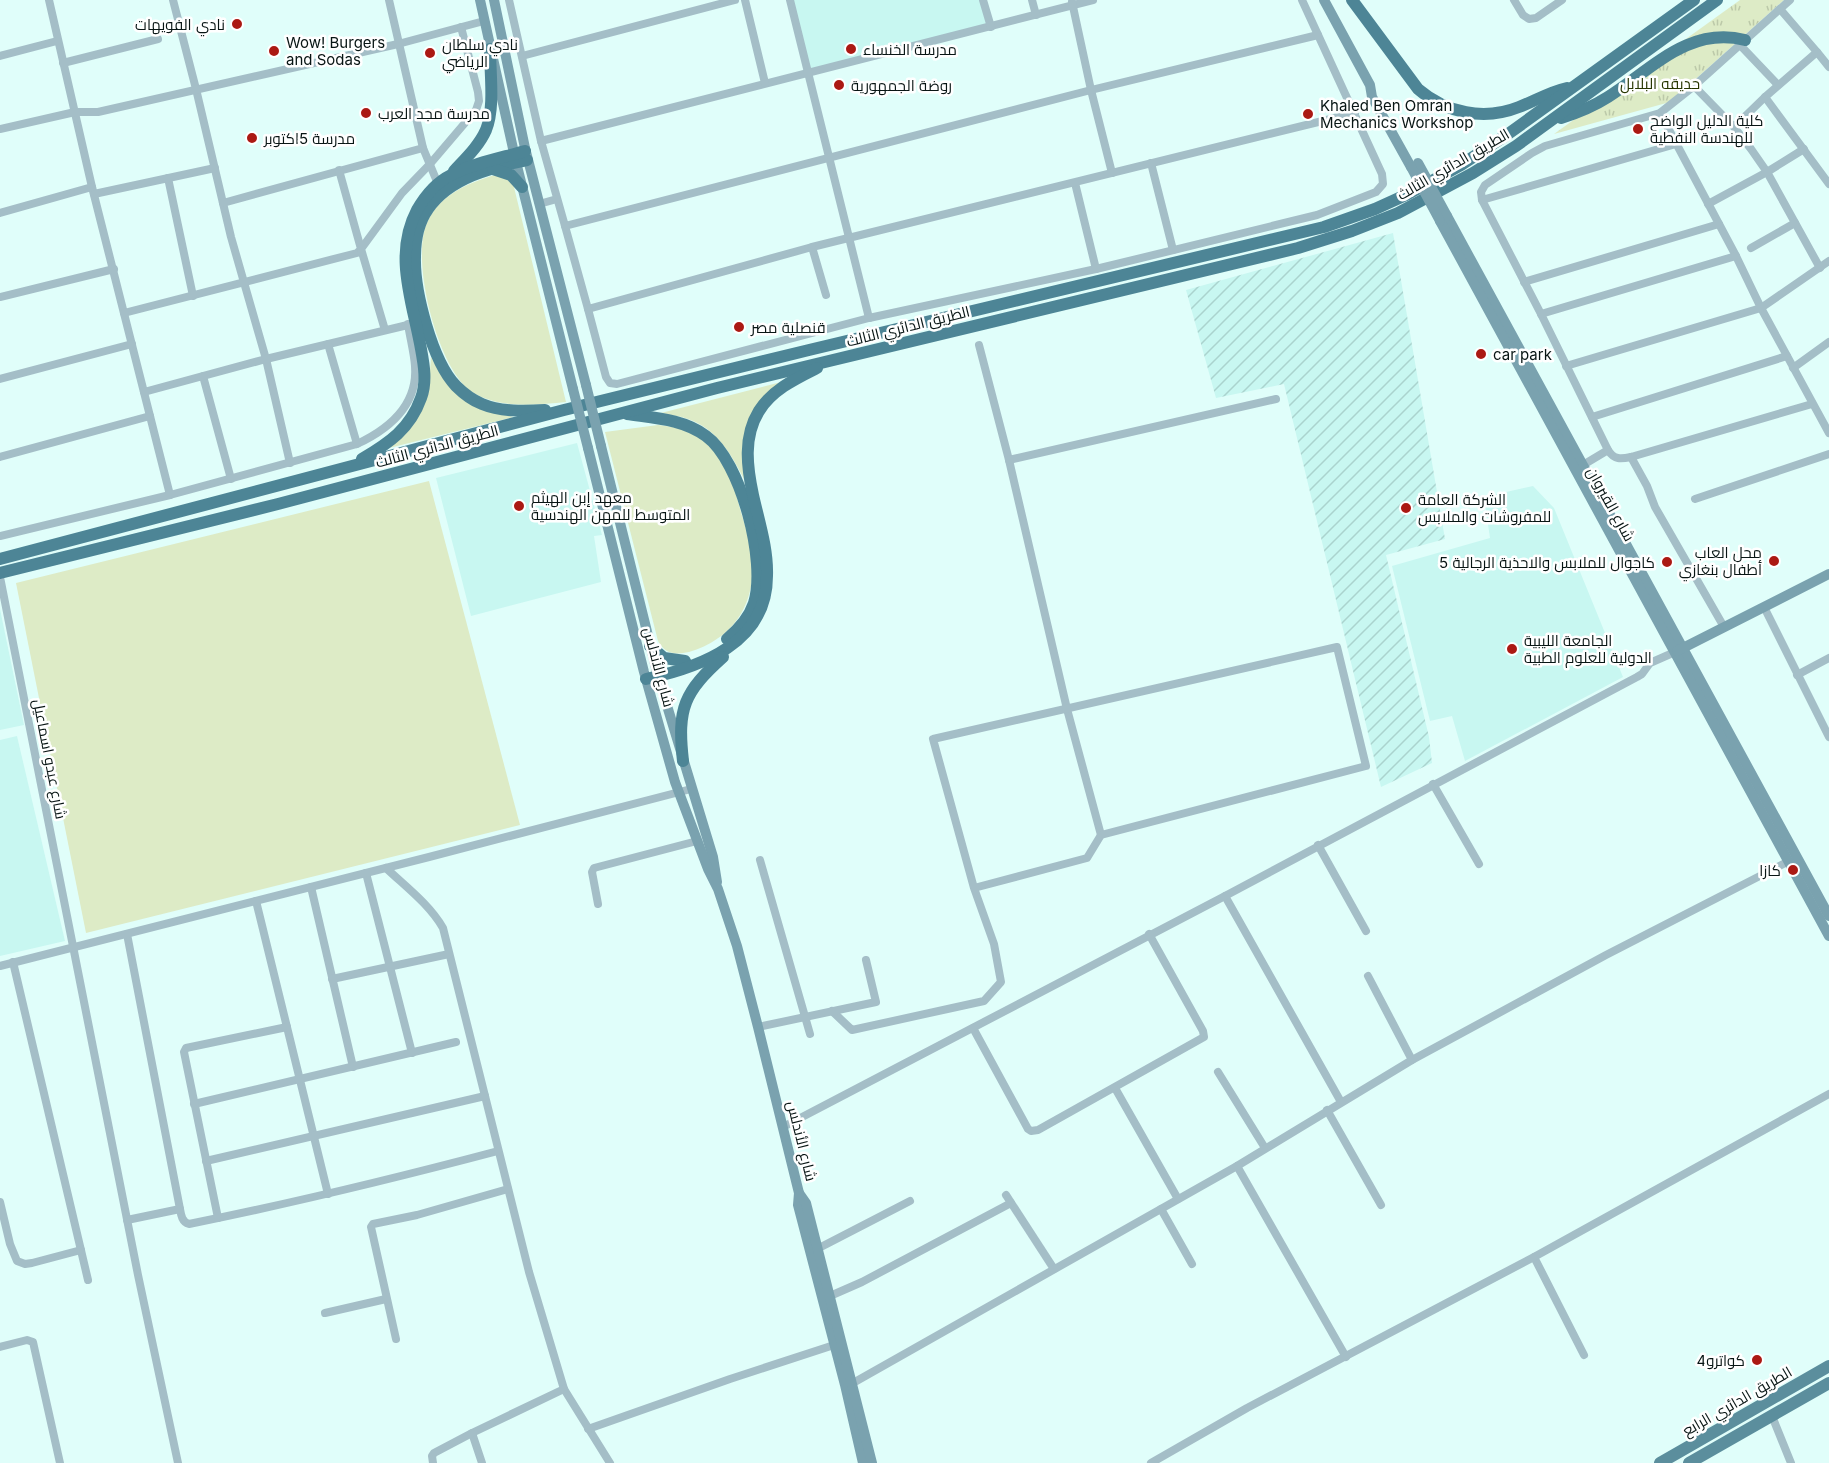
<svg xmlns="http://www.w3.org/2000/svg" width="1829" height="1463" viewBox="0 0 1829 1463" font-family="Inter,Cairo,sans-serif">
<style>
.built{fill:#c8f7f1}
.industrial{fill:url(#industrial-furrows)}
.grass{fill:#ddebc6}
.park{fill:url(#park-tufts)}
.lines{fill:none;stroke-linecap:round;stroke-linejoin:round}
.minor{stroke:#a4bec7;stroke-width:8}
.secondary{stroke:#7aa2af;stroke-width:10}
.primary{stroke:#5b8e9d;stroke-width:12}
.trunk{stroke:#4d8596;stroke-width:12}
.secondary-bridge{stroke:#7aa2af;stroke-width:10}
.poi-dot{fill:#ab1913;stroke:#fff;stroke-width:2}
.labels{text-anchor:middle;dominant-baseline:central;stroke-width:5;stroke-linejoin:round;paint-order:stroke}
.poi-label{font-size:15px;fill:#081514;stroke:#fff;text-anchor:start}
.park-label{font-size:15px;fill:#273600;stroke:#fff}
.street-label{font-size:15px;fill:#081514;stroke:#fff}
</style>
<defs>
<pattern id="industrial-furrows" width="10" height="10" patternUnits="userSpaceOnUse" patternTransform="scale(1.5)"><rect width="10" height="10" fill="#c8f7f1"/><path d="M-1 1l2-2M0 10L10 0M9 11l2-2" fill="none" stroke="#aad3ce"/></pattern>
<pattern id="park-tufts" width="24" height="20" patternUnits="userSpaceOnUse" patternTransform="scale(1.5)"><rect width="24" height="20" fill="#ddebc6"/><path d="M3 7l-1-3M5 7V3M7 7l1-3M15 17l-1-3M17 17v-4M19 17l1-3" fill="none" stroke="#bcc9a9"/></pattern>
</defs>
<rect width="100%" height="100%" fill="#e0fefa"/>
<g class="built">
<path d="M 790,0 L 982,0 L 990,27 L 808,72 Z"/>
<path d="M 577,443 L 602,535 L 594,536 L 601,582 L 471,616 L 436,478 Z"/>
<path d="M 1533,486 L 1554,508 L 1623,677 L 1465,761 L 1452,716 L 1430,721 L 1392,566 L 1490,538 L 1484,497 Z"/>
<path d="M 0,609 L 24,725 L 0,730 Z"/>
<path d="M 17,736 L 65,941 L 0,956 L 0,740 Z"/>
</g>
<path class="industrial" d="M 1393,233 L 1445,539 L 1386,555 L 1429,737 L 1432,763 L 1381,787 L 1284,384 L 1216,398 L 1186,290 Z"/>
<g class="grass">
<path d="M 495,175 L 501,175 L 513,183 L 566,402 C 535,405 500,409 472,392 C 438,370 410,260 427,223 C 439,195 468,183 495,175 Z"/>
<path d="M 431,357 L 446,380 L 482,410 L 514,417 L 389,448 C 425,417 428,404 431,357 Z"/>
<path d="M 785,381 L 764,400 L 744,479 C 731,454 717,429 688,419 C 680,416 670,415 661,413 Z"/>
<path d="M 658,425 C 675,427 692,430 706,440 C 722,453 734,485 739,505 C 743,521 750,537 752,554 C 757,601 736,638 689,652 C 675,655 665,654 658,641 L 605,432 Z"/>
<path d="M 429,481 L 520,825 L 86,933 L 16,583 Z"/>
</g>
<path class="park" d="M 1740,0 L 1784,0 L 1670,102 L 1554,134 Z"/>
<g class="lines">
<g class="minor">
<path d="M 49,0 L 92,187 L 170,495"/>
<path d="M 173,0 L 196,89 L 231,237 L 266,359 L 290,463"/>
<path d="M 389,0 L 423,148 L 438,184"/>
<path d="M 509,0 L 541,141 L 1093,0"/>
<path d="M 745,0 L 765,83"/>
<path d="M 790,0 L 869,318"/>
<path d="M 983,0 L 991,27"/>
<path d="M 1032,0 L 1036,15"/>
<path d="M 1514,0 L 1523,15 L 1529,19 L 1536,18 L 1562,0"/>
<path d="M 1790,0 L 1694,86 L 1660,113 L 1545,146 L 1532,153 L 1485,185 L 1481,192 L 1482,200 L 1541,314 L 1608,450 C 1614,460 1621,459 1631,457 L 1812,404"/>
<path d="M 1072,2 L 1091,90 L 1112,173"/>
<path d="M 1780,9 L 1817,52"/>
<path d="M 1740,45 L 1778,85"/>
<path d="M 0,56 L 57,41"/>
<path d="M 522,56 L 735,0"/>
<path d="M 63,63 L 158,39"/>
<path d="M 1694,86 L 1734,127 L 1751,149 L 1767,172 L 1820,268"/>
<path d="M 1765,97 L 1829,184"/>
<path d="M 1660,113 L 1736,256 L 1761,308 L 1829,433"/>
<path d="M 1734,127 L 1765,97 L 1817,52 L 1829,67"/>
<path d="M 0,129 L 75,112 L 98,112 L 398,44 L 484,21"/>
<path d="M 541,141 L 565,226 L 1091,90 L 1318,35"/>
<path d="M 1151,163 L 1173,250"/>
<path d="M 168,178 L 193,296"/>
<path d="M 1075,183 L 1096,269"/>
<path d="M 94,194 L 215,168"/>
<path d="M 1482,200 L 1676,144"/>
<path d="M 223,203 L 423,148"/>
<path d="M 539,204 L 557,199"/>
<path d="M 1708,204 L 1767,172 L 1804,149"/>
<path d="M 0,213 L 92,187"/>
<path d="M 565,226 L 588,309 L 812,247 L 1355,113"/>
<path d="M 812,247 L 826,295"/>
<path d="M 1751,248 L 1795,223"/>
<path d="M 1524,282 L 1719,224"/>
<path d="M 0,297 L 114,269"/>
<path d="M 588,309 L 606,377 L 610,383 L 617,384 L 869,318 L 1096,269 L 1317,215 L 1376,192 L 1383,184 L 1382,174 L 1302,0"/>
<path d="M 124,313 L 357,253 L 361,249 L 339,170"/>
<path d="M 1541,314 L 1736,256"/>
<path d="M 385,330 L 361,249 L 402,193 L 430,164 L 476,110 L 479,101 L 478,92 L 461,27"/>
<path d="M 979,345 L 1009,460 L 1067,709 L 1101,835"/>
<path d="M 1566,366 L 1761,308 L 1829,261"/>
<path d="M 1793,368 L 1829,342"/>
<path d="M 203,376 L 231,479"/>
<path d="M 0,379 L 132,344"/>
<path d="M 144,392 L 266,359 L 416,323"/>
<path d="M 1592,417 L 1787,356"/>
<path d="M 357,444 C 389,429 418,405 415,366 C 414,352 410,338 408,324"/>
<path d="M 0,457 L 150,416"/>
<path d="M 1631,457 L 1647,486 L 1655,507 L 1724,627"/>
<path d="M 1009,460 L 1276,399"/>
<path d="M 1583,465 L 1608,450"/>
<path d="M 1695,499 L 1829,454"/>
<path d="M 0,536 L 170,495 L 357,444 L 328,344"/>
<path d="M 0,577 L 138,1275 L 178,1463"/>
<path d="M 1764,607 L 1829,737"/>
<path d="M 1797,675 L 1829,658"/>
<path d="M 1433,784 L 1479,864"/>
<path d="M 1318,845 L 1366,931"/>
<path d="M 760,860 L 810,1034"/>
<path d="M 386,868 C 406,887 429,904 443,928 L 529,1272 L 564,1389 L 610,1463"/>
<path d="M 366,873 L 412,1053"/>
<path d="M 311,887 L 353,1067"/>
<path d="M 1225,896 L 1341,1102"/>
<path d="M 256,901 L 328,1194"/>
<path d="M 598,904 L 592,872 L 594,868 L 697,841"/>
<path d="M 127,934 L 180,1209 C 181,1215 182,1222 189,1224 C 293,1203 396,1178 498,1151"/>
<path d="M 13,962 L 88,1280"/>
<path d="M 0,966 L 429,857 L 691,789"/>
<path d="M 1368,976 L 1412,1060"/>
<path d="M 332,979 L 449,954"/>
<path d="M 832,1011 L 852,1030 L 984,1001 L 1001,982 L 994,944 L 974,888 L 933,739 L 1337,647 L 1366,766 L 1101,835 L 1087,858 L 974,888"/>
<path d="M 758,1027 L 876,1002 L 866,960"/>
<path d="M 973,1028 L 1028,1129 L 1031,1131 L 1038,1130 L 1204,1037 L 1203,1031 L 1149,934"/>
<path d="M 1218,1072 L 1265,1148"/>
<path d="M 1115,1088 L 1178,1199"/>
<path d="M 194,1104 L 456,1042"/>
<path d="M 1327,1110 L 1381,1205"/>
<path d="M 783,1127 L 1225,896 L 1637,677 L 1642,674 L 1650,663 L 1675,652"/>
<path d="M 206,1161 L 485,1096"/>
<path d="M 1237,1166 L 1346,1357"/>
<path d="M 1006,1195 L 1054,1269"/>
<path d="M 0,1202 L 10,1244 L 17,1261 L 25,1264 L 32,1263 L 81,1250"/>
<path d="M 1161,1209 L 1192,1264"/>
<path d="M 218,1218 L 184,1052 L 186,1048 L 287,1027"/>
<path d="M 127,1220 L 180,1209"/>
<path d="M 817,1249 L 910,1201"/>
<path d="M 1534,1257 L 1584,1355"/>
<path d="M 830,1296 L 862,1282 L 1011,1203"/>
<path d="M 325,1313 L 386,1299"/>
<path d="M 396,1339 L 371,1227 L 373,1224 L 417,1215 L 508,1189"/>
<path d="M 0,1347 L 27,1340 L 33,1342 L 60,1463"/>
<path d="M 853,1383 L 1237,1166 L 1412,1060 L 1606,955 L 1789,861"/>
<path d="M 1772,1416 L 1791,1463"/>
<path d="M 588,1429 L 730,1379 L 834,1345"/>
<path d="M 472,1433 L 482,1463"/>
<path d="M 433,1463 L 432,1456 L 434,1453 L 472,1433 L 564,1389"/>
<path d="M 1151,1463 L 1247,1408 L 1534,1257 L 1829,1094"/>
</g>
<g class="secondary">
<path d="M 480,0 L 516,162 L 573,389"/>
<path d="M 494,0 L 525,148 L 586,385"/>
<path d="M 1324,0 L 1370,85 L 1372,97 L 1411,167"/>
<path d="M 1447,216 L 1829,916"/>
<path d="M 1440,221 L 1829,936"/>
<path d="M 601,446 L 658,676 L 713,857 L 717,882"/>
<path d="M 588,448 L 644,672 L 675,782 L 708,869 L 718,889 L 737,946 L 758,1027 L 799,1193 L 798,1205 L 845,1385 L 863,1463"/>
<path d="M 1677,651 L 1829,574"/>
<path d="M 799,1193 L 806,1203 L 872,1463"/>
</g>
<g class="primary">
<path d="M 1660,1463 L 1829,1366"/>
<path d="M 1689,1463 L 1829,1383"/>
</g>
<g class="trunk">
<path d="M 1352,0 L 1418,89 C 1446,113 1484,121 1519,107 C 1535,101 1549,92 1567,88"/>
<path d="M 1561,118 C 1577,113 1594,106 1608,97 C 1652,69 1689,26 1745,40"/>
<path d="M 527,160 C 492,167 449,178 428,209 C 418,223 415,241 415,257 C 414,291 432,361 456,386 C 463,393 472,400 482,404 C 501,412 525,411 545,410"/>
<path d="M 493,169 L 511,175 L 522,187"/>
<path d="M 454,171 C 465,159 479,146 486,130 C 495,108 490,73 490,49"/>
<path d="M 627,414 C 654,418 683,419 706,436 C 741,461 767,562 754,603 C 749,618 739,629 727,639"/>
<path d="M 362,459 C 389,443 410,429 421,398 C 427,382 424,365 421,349 C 413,303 393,255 417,210 C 425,196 437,182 451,175 C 474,163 501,158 525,151"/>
<path d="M 0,559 L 564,410 L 809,350 L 1324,227 L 1375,209 L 1408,194 L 1461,165 L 1508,134 L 1694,0"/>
<path d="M 0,573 L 278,504 L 717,388 L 1298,248 L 1352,231 L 1398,213 L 1473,173 L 1516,146 L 1717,0"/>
<path d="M 650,646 L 664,658 L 685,661"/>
<path d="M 646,679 C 701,667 767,643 767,576 C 768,549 759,522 753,495 C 747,467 743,437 759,411 C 772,390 795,379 817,368"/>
<path d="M 683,761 C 677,708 684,692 723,657"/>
</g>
<g class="secondary-bridge">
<path d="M 1418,163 L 1447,216"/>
<path d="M 1411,167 L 1440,221"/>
<path d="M 586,385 L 601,446"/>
<path d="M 573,389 L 588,448"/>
</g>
</g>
<g class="poi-dot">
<circle cx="237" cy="24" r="6"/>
<circle cx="851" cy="49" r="6"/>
<circle cx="274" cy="51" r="6"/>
<circle cx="430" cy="53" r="6"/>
<circle cx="839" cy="85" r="6"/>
<circle cx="366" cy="113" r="6"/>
<circle cx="1308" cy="114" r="6"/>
<circle cx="1638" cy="129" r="6"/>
<circle cx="252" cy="138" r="6"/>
<circle cx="739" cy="327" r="6"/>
<circle cx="1481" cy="354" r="6"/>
<circle cx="519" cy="506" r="6"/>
<circle cx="1406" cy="508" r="6"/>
<circle cx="1774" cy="561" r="6"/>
<circle cx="1667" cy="562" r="6"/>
<circle cx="1512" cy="649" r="6"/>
<circle cx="1793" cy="870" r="6"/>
<circle cx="1757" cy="1360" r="6"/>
</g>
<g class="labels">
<g class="poi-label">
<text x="225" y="24" text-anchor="end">نادي الفويهات</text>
<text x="286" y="42">Wow! Burgers<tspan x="286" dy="17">and Sodas</tspan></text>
<text x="442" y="44">نادي سلطان<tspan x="442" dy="17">الرياضي</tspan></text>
<text x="863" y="49">مدرسة الخنساء</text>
<text x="851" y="85">روضة الجمهورية</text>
<text x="1320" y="105">Khaled Ben Omran<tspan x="1320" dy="17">Mechanics Workshop</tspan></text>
<text x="378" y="113">مدرسة مجد العرب</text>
<text x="1650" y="120">كلية الدليل الواضح<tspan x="1650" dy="17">للهندسة النفطية</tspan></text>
<text x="264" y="138">مدرسة 5اكتوبر</text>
<text x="751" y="327">قنصلية مصر</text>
<text x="1493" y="354">car park</text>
<text x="531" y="497">معهد إبن الهيثم<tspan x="531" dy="17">المتوسط للمهن الهندسية</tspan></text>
<text x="1418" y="499">الشركة العامة<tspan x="1418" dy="17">للمفروشات والملابس</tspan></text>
<text x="1762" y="552" text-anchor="end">محل العاب<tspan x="1762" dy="17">أطفال بنغازي</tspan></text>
<text x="1655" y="562" text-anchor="end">كاجوال للملابس والاحذية الرجالية 5</text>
<text x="1524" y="640">الجامعة الليبية<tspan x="1524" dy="17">الدولية للعلوم الطبية</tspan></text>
<text x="1781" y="870" text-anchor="end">كازا</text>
<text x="1745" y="1360" text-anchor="end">كواترو4</text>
</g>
<g class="park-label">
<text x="1660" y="83">حديقه البلابل</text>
</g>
<g class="street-label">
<text transform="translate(1453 164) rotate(-30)">الطريق الدائري الثالث</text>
<text transform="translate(908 326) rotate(-14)">الطريق الدائري الثالث</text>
<text transform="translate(437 446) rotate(-15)">الطريق الدائري الثالث</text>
<text transform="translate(1611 504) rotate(61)">شارع القيروان</text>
<text transform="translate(659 667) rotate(75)">شارع الأندلس</text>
<text transform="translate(50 759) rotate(79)">شارع عبدو اسماعيل</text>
<text transform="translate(802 1141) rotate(76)">شارع الأندلس</text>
<text transform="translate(1737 1401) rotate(-30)">الطريق الدائري الرابع</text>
</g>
</g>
</svg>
